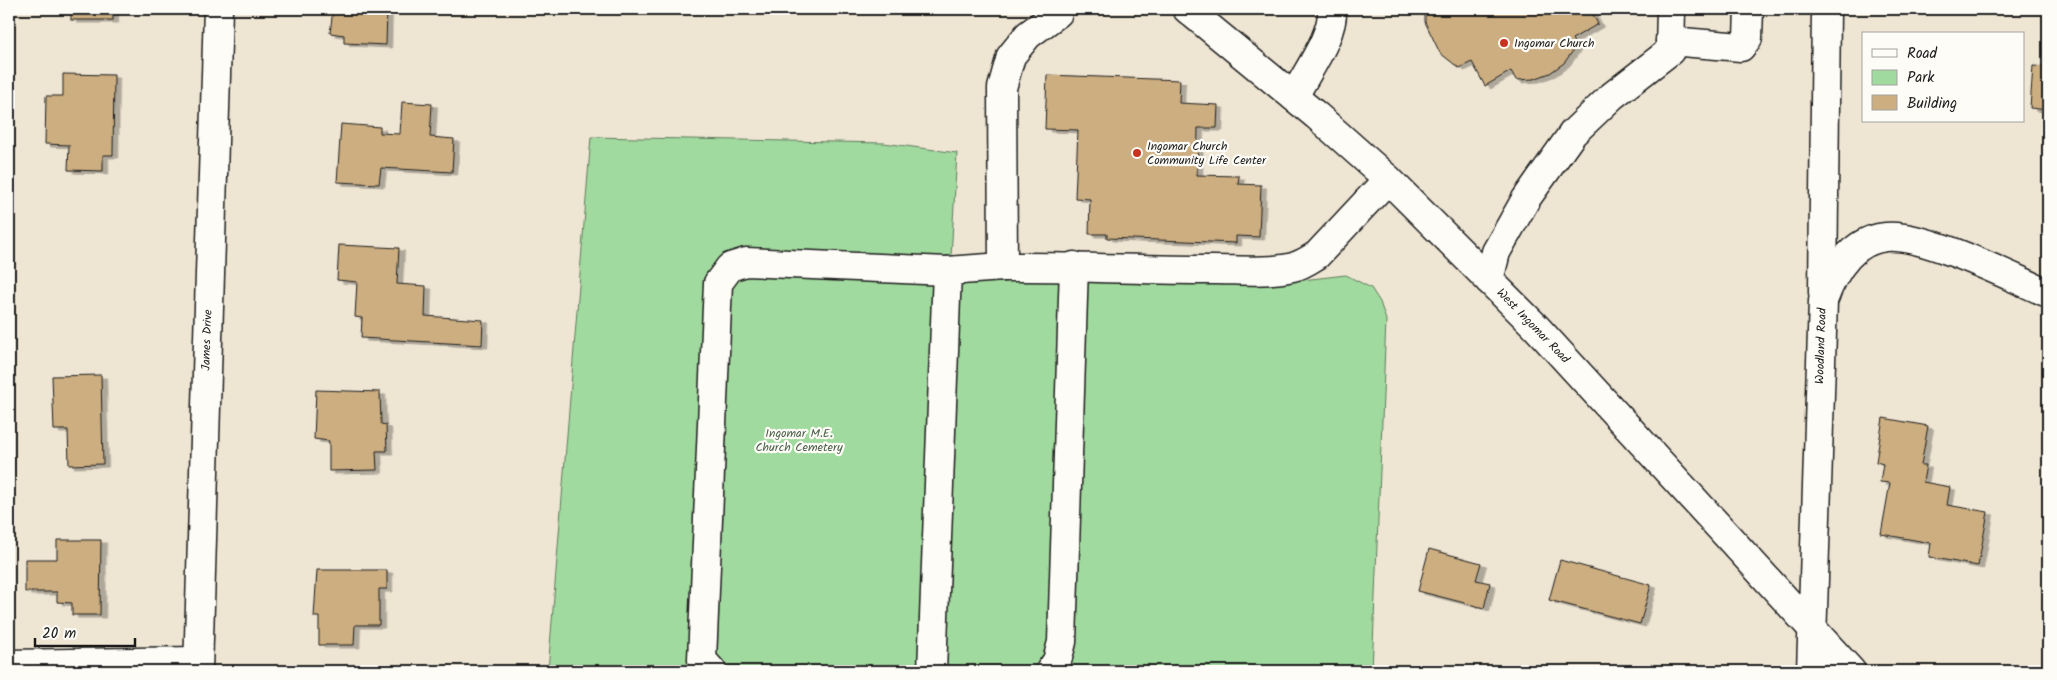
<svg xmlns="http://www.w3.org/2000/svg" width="2057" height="680" viewBox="0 0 2057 680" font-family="Kalam,sans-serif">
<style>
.green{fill:#a1da9e;stroke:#5e7b5d}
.building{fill:#ccae80;stroke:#1c1c1c;filter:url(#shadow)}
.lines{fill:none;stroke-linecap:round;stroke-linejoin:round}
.minor-casing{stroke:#1c1c1c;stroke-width:31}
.minor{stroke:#fdfcf7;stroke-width:28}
.poi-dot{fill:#c8321e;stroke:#fdfcf7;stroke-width:2}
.labels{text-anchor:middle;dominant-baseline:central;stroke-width:4.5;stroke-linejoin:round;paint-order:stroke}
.poi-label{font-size:12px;fill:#1c1c1c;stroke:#fdfcf7;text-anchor:start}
.street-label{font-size:12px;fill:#1c1c1c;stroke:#fdfcf7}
.park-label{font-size:12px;fill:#4b5e4a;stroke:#fdfcf7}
</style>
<defs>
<filter id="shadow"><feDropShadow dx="5.5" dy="3" stdDeviation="0" flood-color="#0004"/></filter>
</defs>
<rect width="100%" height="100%" fill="#eee5d3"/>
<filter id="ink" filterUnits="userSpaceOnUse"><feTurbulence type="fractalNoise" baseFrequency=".02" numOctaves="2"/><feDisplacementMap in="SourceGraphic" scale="10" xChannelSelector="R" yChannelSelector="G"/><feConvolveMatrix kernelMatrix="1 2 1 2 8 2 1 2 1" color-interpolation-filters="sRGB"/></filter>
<g filter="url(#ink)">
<path class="green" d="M 591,137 L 884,143 L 957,153 L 951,257 L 1276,283 L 1346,275 L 1371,288 L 1380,302 L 1386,320 L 1372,671 L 548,671 Z"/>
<g class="building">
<rect x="71" y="9" width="42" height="11"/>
<path d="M 333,9 L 387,9 L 386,45 L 344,43 L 344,35 L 330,33 Z"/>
<path d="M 1425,9 L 1590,9 L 1598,24 L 1572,39 L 1576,47 L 1564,63 L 1550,73 L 1534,79 L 1516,80 L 1511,71 L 1485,86 L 1472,62 L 1459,68 L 1440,53 L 1425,22 Z"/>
<path d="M 2033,66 L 2048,67 L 2048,110 L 2030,108 Z"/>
<path d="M 63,74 L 114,75 L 113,155 L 103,155 L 103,171 L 68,170 L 69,145 L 45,144 L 46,96 L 63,96 Z"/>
<path d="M 1047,75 L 1180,80 L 1179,103 L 1218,105 L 1217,128 L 1198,128 L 1197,175 L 1239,176 L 1238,184 L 1261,185 L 1259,237 L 1236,236 L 1236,243 L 1107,238 L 1107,234 L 1089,234 L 1090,199 L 1075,198 L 1078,130 L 1045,129 Z"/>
<path d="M 402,102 L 432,104 L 430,137 L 454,139 L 452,172 L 381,168 L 379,184 L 337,182 L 341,124 L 380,127 L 380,133 L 400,134 Z"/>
<path d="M 339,245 L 399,248 L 397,284 L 426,286 L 425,316 L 483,320 L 482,345 L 361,338 L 362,318 L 355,317 L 357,282 L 337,280 Z"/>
<path d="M 101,375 L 103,464 L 69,465 L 68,430 L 54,430 L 52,376 Z"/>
<path d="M 316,390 L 380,392 L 381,424 L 386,425 L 387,451 L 376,451 L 377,470 L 329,471 L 329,441 L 314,439 Z"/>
<path d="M 1883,418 L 1928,426 L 1921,465 L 1926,465 L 1923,482 L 1950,487 L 1947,505 L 1988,512 L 1978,566 L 1929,557 L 1931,543 L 1881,534 L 1890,483 L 1880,482 L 1883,464 L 1876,462 Z"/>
<path d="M 57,540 L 101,540 L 100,615 L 72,615 L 72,603 L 57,602 L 57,592 L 25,592 L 25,559 L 57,559 Z"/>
<path d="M 1429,549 L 1481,563 L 1476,580 L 1490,583 L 1484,608 L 1418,591 Z"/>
<path d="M 1560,560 L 1651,585 L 1640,624 L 1549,600 Z"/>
<path d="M 317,570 L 387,570 L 387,589 L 379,589 L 379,625 L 355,625 L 354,645 L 319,645 L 319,617 L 314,617 Z"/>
</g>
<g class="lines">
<g class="minor-casing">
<g id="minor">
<path d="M 1051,9 L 1058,13 L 1028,35 L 1011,56 L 1002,88 L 1003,267 C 1073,266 1143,270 1213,270 C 1239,270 1268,273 1293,267 C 1302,265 1309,260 1317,255 L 1388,179"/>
<path d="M 1187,9 L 1317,116 L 1388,179 L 1536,327 L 1851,671"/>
<path d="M 1670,41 L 1741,47 L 1748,38 L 1749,9"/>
<path d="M 1294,97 C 1306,72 1334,36 1332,9"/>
<path d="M 1489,280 L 1496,252 L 1526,199 L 1573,133 L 1612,96 L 1670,51 L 1671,9"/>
<path d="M 1823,292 L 1826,9"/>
<path d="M 9,664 L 197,661"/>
<path d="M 198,671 L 218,9"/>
<path d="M 712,671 L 702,660 L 718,283 L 730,267 L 746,262 L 947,271"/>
<path d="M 932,671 L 947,271 L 1003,267"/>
<path d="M 1050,671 L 1057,661 L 1062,642 L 1074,266"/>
<path d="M 1811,671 L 1823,301 C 1833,273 1851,240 1886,237 C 1924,233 2010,277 2048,293"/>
</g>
</g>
<use href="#minor" class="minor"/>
</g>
</g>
<g class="poi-dot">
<circle cx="1504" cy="43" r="5"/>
<circle cx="1137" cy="153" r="5"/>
</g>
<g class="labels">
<g class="poi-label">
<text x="1514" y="43">Ingomar Church</text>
<text x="1147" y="146">Ingomar Church<tspan x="1147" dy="14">Community Life Center</tspan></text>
</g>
<g class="street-label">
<text transform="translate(1533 326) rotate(46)">West Ingomar Road</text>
<text transform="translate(207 340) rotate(-88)">James Drive</text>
<text transform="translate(1821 346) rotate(-88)">Woodland Road</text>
</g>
<g class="park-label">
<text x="799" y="433">Ingomar M.E.<tspan x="799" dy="14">Church Cemetery</tspan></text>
</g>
</g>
<rect width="2057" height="680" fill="none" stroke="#fdfcf7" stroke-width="30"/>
<rect x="15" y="15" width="2027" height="650" fill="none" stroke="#1c1c1c" stroke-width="2" filter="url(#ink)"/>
<rect x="1862" y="32" width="162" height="90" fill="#fdfcf7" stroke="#a3a29f"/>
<rect x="1872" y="49" width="25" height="8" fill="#fdfcf7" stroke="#a3a29f"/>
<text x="1907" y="58" font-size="15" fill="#1c1c1c">Road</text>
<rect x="1872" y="70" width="25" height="15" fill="#a1da9e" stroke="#a3a29f"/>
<text x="1907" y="82" font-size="15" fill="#1c1c1c">Park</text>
<rect x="1872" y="95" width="25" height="15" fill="#ccae80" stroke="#a3a29f"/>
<text x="1907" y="108" font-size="15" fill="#1c1c1c">Building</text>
<path d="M35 638v8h100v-8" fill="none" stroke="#1c1c1c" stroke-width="2.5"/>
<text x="42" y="638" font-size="15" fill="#1c1c1c" stroke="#fdfcf7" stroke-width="4" paint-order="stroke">20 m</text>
</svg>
